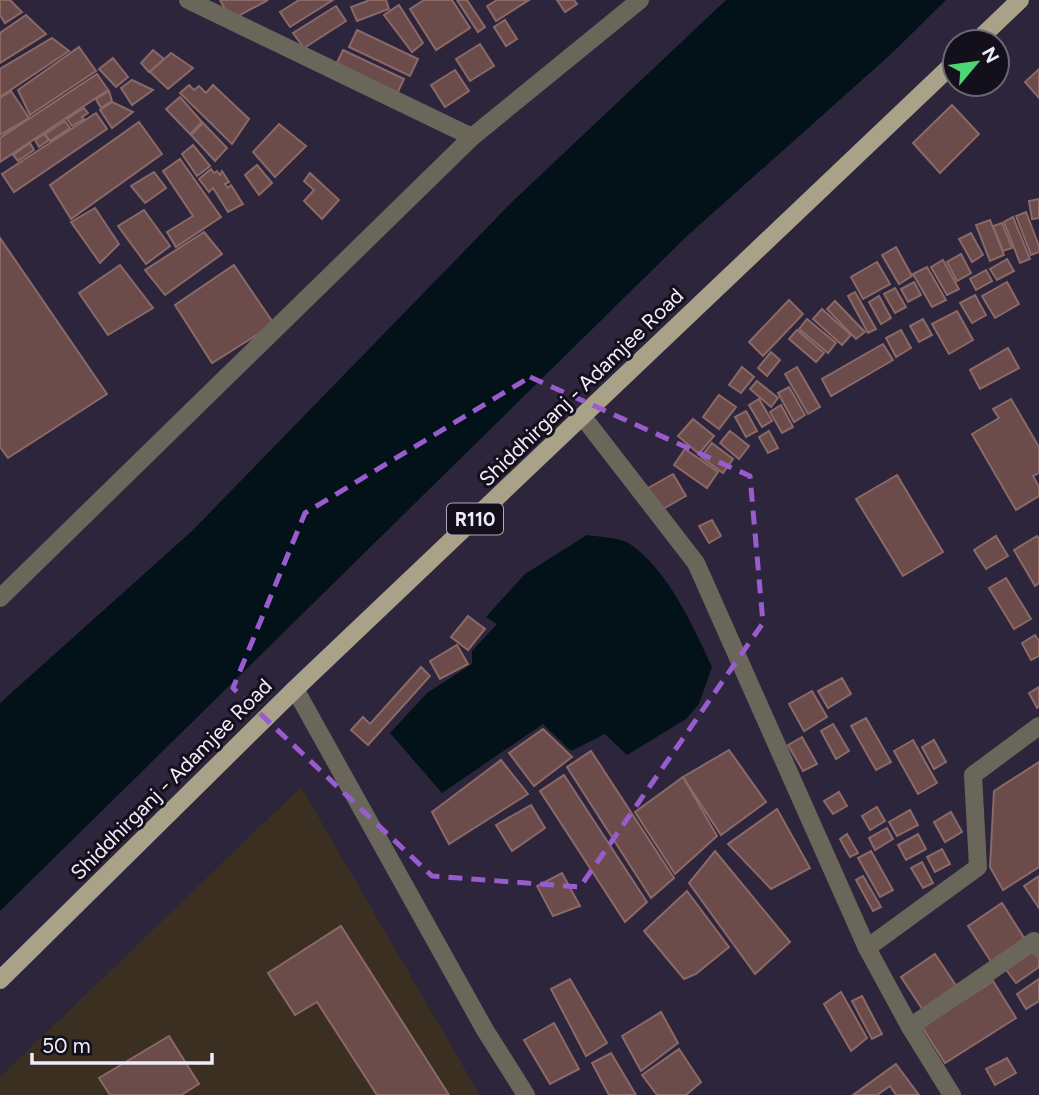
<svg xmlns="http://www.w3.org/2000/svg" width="1039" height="1095" viewBox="0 0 1039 1095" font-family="Figtree,sans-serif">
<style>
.industrial{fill:#3a2f20}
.water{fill:#031218}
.building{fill:#6b4c4a;stroke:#8a6967;stroke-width:2}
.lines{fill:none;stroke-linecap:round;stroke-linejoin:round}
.minor{stroke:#6a6659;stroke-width:18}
.major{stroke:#a9a188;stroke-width:18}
.marked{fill:none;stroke:#985cce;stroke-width:5;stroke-dasharray:14 9;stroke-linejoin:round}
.labels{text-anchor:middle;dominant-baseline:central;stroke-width:6;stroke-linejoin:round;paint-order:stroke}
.shield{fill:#13101b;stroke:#aeaab8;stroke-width:2}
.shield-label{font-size:19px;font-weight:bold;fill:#f0ecfc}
.street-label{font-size:21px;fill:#f0ecfc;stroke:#13101b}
</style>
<rect width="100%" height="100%" fill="#2c253c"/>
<path class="industrial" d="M 301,787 L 480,1095 L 0,1095 L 0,1077 Z"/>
<g class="water">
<path d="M 726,0 L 946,0 L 890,55 L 687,236 L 0,911 L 0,703 L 192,531 L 512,202 Z"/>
<path d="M 587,535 C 599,537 620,537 630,544 C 668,570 693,626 712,667 L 699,704 L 686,719 L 627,755 L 605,734 L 571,751 L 543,724 L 442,793 L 390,733 L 427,693 L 472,664 L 472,651 L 497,624 L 486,617 L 525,574 Z"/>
</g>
<g class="building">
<path d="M 0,0 L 10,0 L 22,12 L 5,23 L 0,15 Z"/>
<path d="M 220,0 L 268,0 L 231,20 Z"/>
<path d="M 299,0 L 333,0 L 290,27 L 280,12 Z"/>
<path d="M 370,0 L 386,0 L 389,9 L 357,21 L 351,7 Z"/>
<path d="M 424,0 L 452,0 L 470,28 L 436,50 L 410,9 Z"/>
<path d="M 457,0 L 467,0 L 485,27 L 478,32 Z"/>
<path d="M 497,0 L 529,0 L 496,21 L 487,6 Z"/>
<path d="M 557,0 L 574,0 L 577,4 L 565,12 Z"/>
<path d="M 399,5 L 423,43 L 412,52 L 384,15 Z"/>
<path d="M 336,6 L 346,21 L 304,48 L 293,33 Z"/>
<path d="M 26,15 L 46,34 L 0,63 L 0,33 Z"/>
<path d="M 505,20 L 517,39 L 506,46 L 494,27 Z"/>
<path d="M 357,30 L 418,59 L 410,76 L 349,47 Z"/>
<path d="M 52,38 L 69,51 L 0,97 L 0,69 Z"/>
<path d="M 480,44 L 494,66 L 470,81 L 456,59 Z"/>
<path d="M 79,47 L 96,71 L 30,115 L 18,90 Z"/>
<path d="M 153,50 L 164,59 L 149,72 L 141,63 Z"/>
<path d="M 343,50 L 404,79 L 396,96 L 335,67 Z"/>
<path d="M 171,53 L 193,68 L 168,89 L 150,72 Z"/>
<path d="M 113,58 L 128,77 L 116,87 L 99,69 Z"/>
<path d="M 1039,69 L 1039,98 L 1025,82 Z"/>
<path d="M 455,70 L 469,91 L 445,107 L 431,85 Z"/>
<path d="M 97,74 L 108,90 L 0,162 L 0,138 Z"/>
<path d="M 132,80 L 153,90 L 132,105 L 121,88 Z"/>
<path d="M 189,85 L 194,90 L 199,86 L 206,93 L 213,85 L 249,119 L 232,144 L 180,93 Z"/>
<path d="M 11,91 L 29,118 L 0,135 L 0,98 Z"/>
<path d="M 109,91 L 112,101 L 101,108 L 96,99 Z"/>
<path d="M 180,97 L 202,122 L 190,134 L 166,109 Z"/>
<path d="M 112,102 L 133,112 L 112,128 L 100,110 Z"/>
<path d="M 952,105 L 979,134 L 940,173 L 913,143 Z"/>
<path d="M 84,108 L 88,113 L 82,117 L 84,119 L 72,126 L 67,119 Z"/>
<path d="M 96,113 L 107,129 L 14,192 L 2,174 Z"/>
<path d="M 65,121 L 70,128 L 50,141 L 45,134 Z"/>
<path d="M 139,122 L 162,154 L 71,219 L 50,185 Z"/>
<path d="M 203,123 L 227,148 L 215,161 L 191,135 Z"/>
<path d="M 279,124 L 306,146 L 275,177 L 253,152 Z"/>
<path d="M 44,134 L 49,140 L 39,147 L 35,140 Z"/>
<path d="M 30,143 L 34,150 L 18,161 L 13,155 Z"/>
<path d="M 193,145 L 210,166 L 197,176 L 182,154 Z"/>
<path d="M 180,159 L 221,217 L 176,247 L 167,232 L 193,216 L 163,171 Z"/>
<path d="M 257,165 L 272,183 L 259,195 L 245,175 Z"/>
<path d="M 211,169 L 214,173 L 217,171 L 220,175 L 222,171 L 229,182 L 225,184 L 228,188 L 231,185 L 243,204 L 228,212 L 213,188 L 209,192 L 199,179 Z"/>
<path d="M 154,172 L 166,188 L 145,203 L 131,186 Z"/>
<path d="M 310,173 L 339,200 L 322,219 L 304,201 L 314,190 L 304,181 Z"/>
<path d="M 1039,199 L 1039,218 L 1032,219 L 1029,201 Z"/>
<path d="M 95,208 L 119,244 L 100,263 L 71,222 Z"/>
<path d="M 144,210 L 170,246 L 146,264 L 118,226 Z"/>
<path d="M 1026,212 L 1039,246 L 1039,252 L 1031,255 L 1016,216 Z"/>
<path d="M 1013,217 L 1030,259 L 1020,263 L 1004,222 Z"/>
<path d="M 990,220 L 1004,255 L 990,261 L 976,225 Z"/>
<path d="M 1002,223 L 1012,248 L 1003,251 L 993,226 Z"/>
<path d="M 204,232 L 222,254 L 165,295 L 145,270 Z"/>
<path d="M 971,233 L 983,255 L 972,262 L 959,239 Z"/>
<path d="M 0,238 L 107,394 L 8,458 L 0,447 Z"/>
<path d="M 896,247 L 912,276 L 899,284 L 882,255 Z"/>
<path d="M 961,254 L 971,273 L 957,281 L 947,262 Z"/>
<path d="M 1007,259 L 1014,271 L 997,280 L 990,269 Z"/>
<path d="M 943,260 L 959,289 L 947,295 L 931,267 Z"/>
<path d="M 877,262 L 890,284 L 863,299 L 851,277 Z"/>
<path d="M 120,265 L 153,308 L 108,335 L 79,293 Z"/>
<path d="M 234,265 L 274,324 L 212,363 L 175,305 Z"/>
<path d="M 927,267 L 946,300 L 932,307 L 913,274 Z"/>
<path d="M 986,270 L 992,281 L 976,290 L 970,279 Z"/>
<path d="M 914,282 L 921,295 L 908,302 L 901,289 Z"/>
<path d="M 1007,282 L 1019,304 L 995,318 L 982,296 Z"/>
<path d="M 895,288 L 906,307 L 895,313 L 884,294 Z"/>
<path d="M 855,292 L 876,329 L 868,333 L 848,296 Z"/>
<path d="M 975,295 L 986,315 L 972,323 L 960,303 Z"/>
<path d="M 879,296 L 891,318 L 881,324 L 869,302 Z"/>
<path d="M 789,300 L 803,314 L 763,356 L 749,342 Z"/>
<path d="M 835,301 L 865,332 L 856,339 L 827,309 Z"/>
<path d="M 822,309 L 851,335 L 842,345 L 813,319 Z"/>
<path d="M 957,311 L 973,340 L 949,354 L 932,324 Z"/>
<path d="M 807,319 L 836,343 L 828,353 L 799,329 Z"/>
<path d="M 923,319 L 932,335 L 919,342 L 910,326 Z"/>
<path d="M 797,330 L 824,353 L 816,362 L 789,339 Z"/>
<path d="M 901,330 L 911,348 L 896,357 L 886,338 Z"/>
<path d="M 883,344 L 893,360 L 831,396 L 822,379 Z"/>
<path d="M 1008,348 L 1019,368 L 980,389 L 970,370 Z"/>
<path d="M 771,352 L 780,360 L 767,376 L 758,368 Z"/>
<path d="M 742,367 L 754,377 L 741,393 L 729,385 Z"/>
<path d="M 797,367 L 820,407 L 808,414 L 785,374 Z"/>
<path d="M 757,381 L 778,398 L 771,407 L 750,389 Z"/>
<path d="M 789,387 L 805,415 L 794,422 L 778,393 Z"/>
<path d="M 719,395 L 736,407 L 719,429 L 703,417 Z"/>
<path d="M 759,399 L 772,421 L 762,427 L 749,405 Z"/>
<path d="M 1011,399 L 1039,447 L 1039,473 L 1033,476 L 1039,487 L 1039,496 L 1016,510 L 972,434 L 999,418 L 993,409 Z"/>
<path d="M 781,405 L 793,427 L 782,433 L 770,412 Z"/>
<path d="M 746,411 L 757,431 L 746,437 L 735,417 Z"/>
<path d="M 693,419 L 714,436 L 699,454 L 678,436 Z"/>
<path d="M 730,431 L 749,446 L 739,459 L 720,443 Z"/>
<path d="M 769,431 L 778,448 L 768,453 L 759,437 Z"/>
<path d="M 712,443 L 733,459 L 723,473 L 701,457 Z"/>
<path d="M 685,449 L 718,472 L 707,488 L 674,465 Z"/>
<path d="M 673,474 L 686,496 L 661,510 L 648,488 Z"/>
<path d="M 897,475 L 943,552 L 903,576 L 856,499 Z"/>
<path d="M 712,520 L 721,536 L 709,543 L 699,526 Z"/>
<path d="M 996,536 L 1008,556 L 986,569 L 974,550 Z"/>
<path d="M 1037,536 L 1039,539 L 1039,583 L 1035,586 L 1014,550 Z"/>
<path d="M 1006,578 L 1031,619 L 1014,629 L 989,588 Z"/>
<path d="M 468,616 L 485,629 L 468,650 L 451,637 Z"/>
<path d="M 1035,635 L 1039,641 L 1039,656 L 1031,660 L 1022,643 Z"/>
<path d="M 457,645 L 468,664 L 440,679 L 430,661 Z"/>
<path d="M 421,667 L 430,676 L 368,745 L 351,730 L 363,717 L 370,724 Z"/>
<path d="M 842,678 L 851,694 L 828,708 L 818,691 Z"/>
<path d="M 1039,687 L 1039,707 L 1037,708 L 1029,693 Z"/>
<path d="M 812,691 L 827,717 L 804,731 L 789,704 Z"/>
<path d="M 866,718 L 891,762 L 876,770 L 851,726 Z"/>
<path d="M 833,724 L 849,751 L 836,759 L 821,731 Z"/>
<path d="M 543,729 L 572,757 L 534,786 L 509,753 Z"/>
<path d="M 802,737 L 817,764 L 803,771 L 788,745 Z"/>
<path d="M 913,740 L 937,783 L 918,794 L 894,751 Z"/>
<path d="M 934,740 L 946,762 L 934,769 L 922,747 Z"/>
<path d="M 729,750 L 766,802 L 721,835 L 683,777 Z"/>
<path d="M 591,751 L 674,878 L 651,898 L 567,767 Z"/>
<path d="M 501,760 L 528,794 L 449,844 L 432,812 Z"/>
<path d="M 1039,762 L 1039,867 L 1003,890 L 990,867 L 994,791 Z"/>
<path d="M 564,775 L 647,902 L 625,922 L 540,791 Z"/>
<path d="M 683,777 L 717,836 L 675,874 L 635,812 Z"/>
<path d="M 839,792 L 847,806 L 833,814 L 824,801 Z"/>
<path d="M 531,805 L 545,828 L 512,851 L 496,825 Z"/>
<path d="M 877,807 L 885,821 L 870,830 L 862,816 Z"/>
<path d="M 777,809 L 810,868 L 771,889 L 728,844 Z"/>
<path d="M 910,810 L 918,825 L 897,836 L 889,822 Z"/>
<path d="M 951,812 L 962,832 L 945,842 L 934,822 Z"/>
<path d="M 887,828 L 893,839 L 875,850 L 869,838 Z"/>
<path d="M 847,834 L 858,853 L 850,857 L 840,839 Z"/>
<path d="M 918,834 L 926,849 L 906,860 L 898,845 Z"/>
<path d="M 942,849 L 950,864 L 935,872 L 927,857 Z"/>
<path d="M 715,851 L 790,942 L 755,974 L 689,883 Z"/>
<path d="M 871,851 L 893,890 L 880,897 L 858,858 Z"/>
<path d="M 922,862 L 933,883 L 923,888 L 911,868 Z"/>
<path d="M 562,873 L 580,906 L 553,916 L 537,886 Z"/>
<path d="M 863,876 L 881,907 L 873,911 L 856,880 Z"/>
<path d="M 1039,876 L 1039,908 L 1024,886 Z"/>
<path d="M 687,891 L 729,947 L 696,974 L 684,979 L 644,931 Z"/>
<path d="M 1002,903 L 1026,941 L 992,963 L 968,926 Z"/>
<path d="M 341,926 L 449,1095 L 377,1095 L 317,1002 L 295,1015 L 268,973 Z"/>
<path d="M 1032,948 L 1039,958 L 1039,967 L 1016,983 L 1004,967 Z"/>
<path d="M 935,954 L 961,993 L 927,1016 L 901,977 Z"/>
<path d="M 570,979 L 607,1043 L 586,1056 L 551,989 Z"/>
<path d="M 1039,979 L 1039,1001 L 1026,1009 L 1017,994 Z"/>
<path d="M 993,981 L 1016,1018 L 945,1063 L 922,1027 Z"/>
<path d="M 841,992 L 867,1038 L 851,1051 L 824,1004 Z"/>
<path d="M 862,996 L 882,1034 L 872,1039 L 852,1001 Z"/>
<path d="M 661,1012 L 678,1043 L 641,1071 L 622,1036 Z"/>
<path d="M 554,1023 L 579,1069 L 550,1084 L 524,1040 Z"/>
<path d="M 169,1036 L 199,1084 L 181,1095 L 110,1095 L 99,1078 Z"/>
<path d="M 679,1049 L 701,1082 L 686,1095 L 657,1095 L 642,1075 Z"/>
<path d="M 611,1053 L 636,1095 L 609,1095 L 592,1063 Z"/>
<path d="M 1007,1058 L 1016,1073 L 995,1085 L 986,1069 Z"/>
<path d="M 896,1064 L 919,1095 L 896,1095 L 890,1086 L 877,1095 L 853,1095 Z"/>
</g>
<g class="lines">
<g class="minor">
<path d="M 188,0 L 472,137"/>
<path d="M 583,417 L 696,563 L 867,948 L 910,1027 L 952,1095"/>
<path d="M 0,598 L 472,137 L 640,0"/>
<path d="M 295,689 L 485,1030 L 526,1095"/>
<path d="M 867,948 L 978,867 L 973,775 L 1039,726"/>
<path d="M 910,1027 L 1034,941 L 1039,948"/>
</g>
<g class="major">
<path d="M 976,42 L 1020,0"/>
<path d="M 0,980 L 295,689 L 955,62"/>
</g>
</g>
<path class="marked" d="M 530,377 L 750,476 L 763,623 L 580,887 L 432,876 L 233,688 L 305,513 Z"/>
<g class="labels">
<rect class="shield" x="447" y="503.5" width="56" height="31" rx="5"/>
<g class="shield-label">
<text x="475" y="519">R110</text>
</g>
<g class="street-label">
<text transform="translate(581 387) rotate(-44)">Shiddhirganj - Adamjee Road</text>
<text transform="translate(171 779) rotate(-45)">Shiddhirganj - Adamjee Road</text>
</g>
</g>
<g transform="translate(976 63) rotate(61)"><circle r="33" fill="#13101b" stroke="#6b6875" stroke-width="2"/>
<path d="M0-5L12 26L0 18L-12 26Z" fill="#4dd676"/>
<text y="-10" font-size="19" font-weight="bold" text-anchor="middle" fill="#f0ecfc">N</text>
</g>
<path d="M32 1053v10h180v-10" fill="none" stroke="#f0ecfc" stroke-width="3.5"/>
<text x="42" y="1053" font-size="21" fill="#f0ecfc" stroke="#13101b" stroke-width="5" paint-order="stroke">50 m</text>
</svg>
